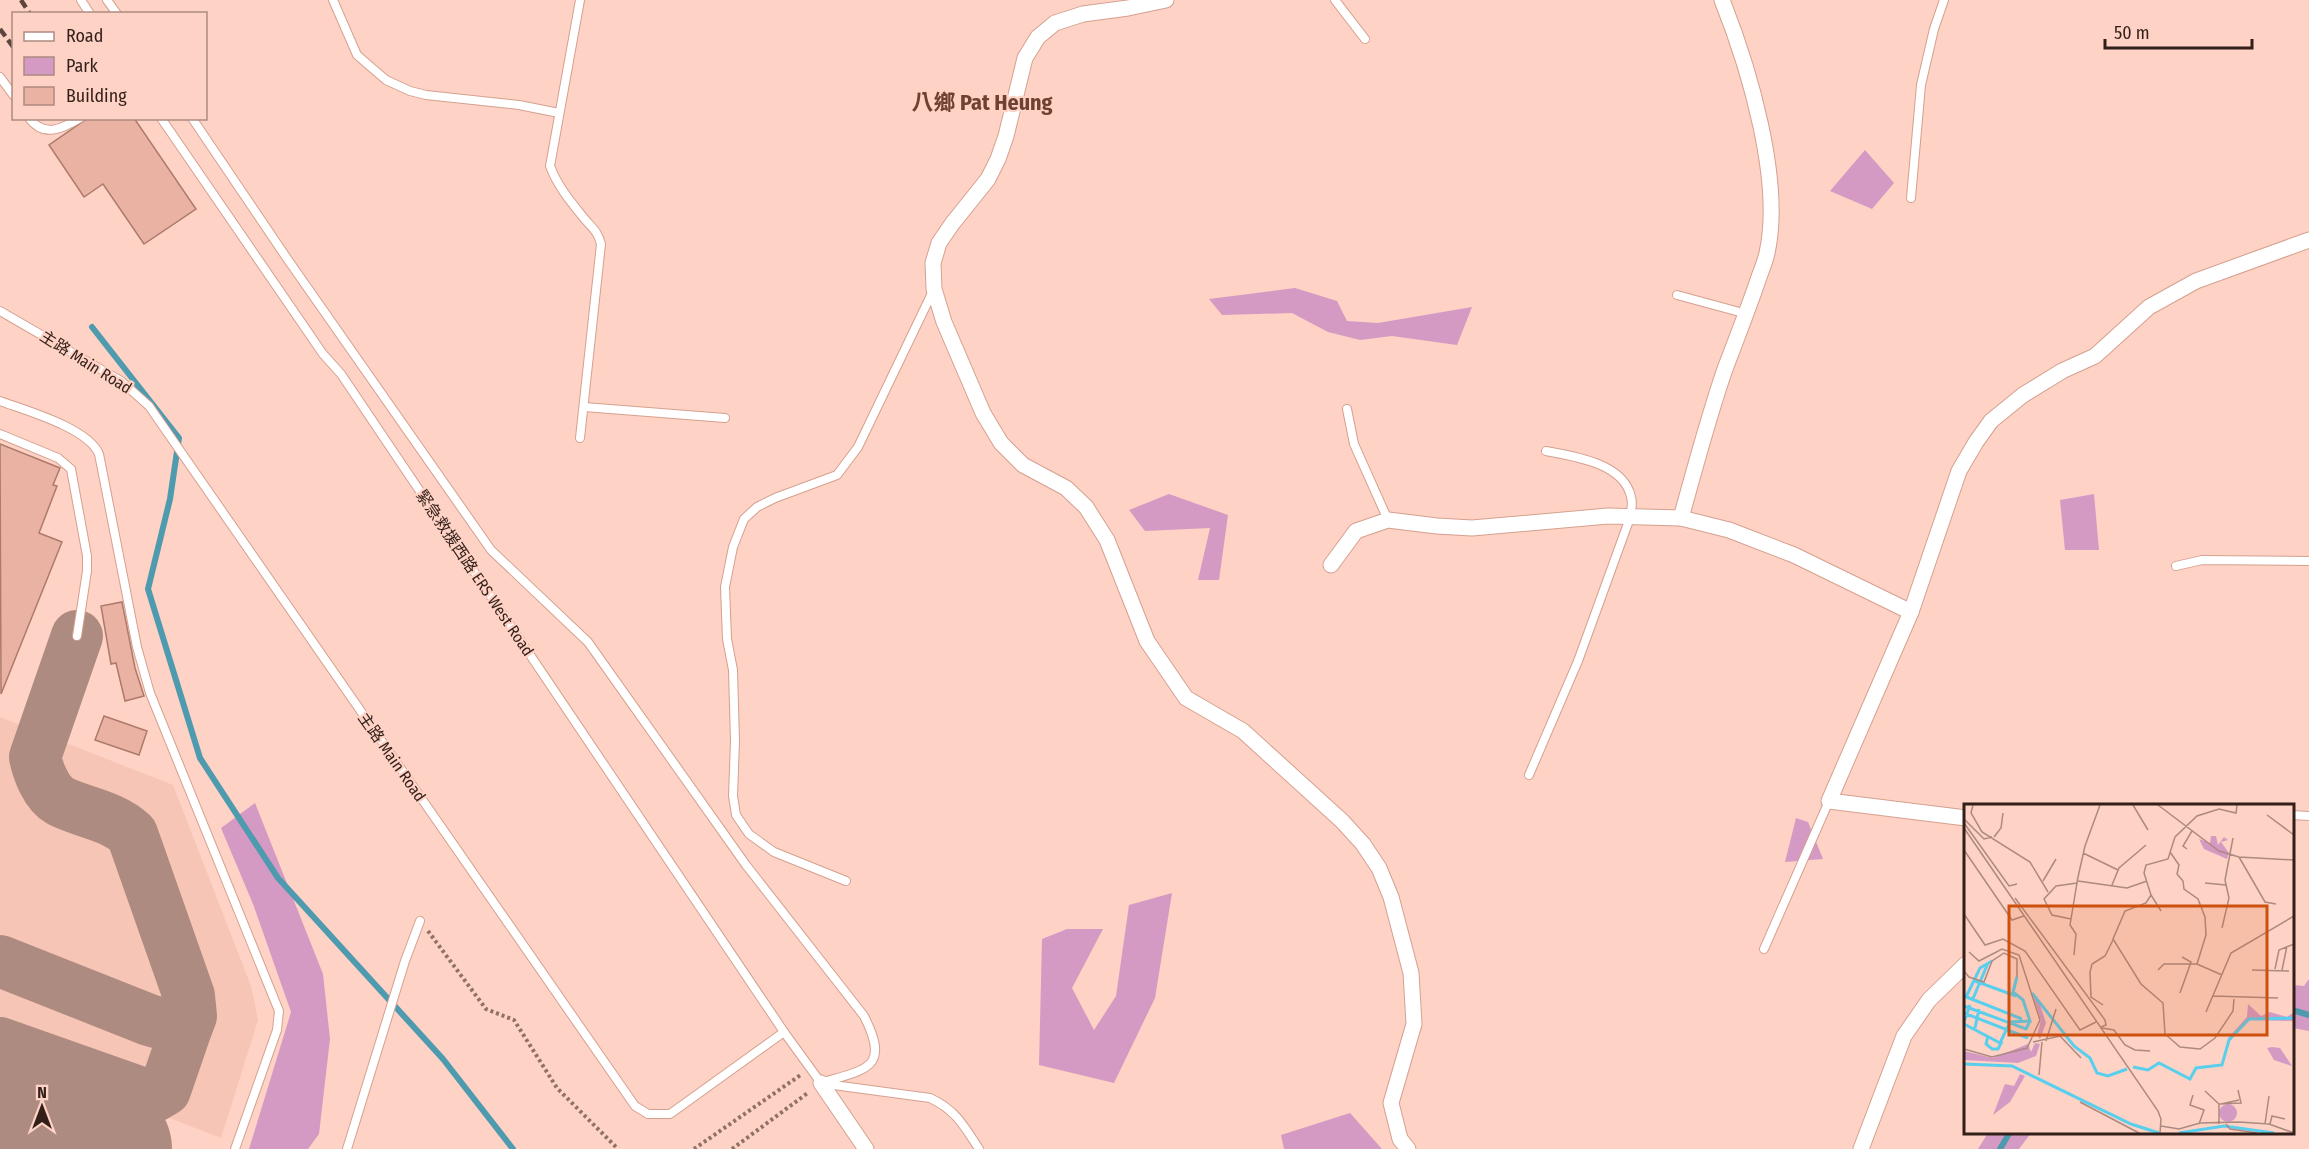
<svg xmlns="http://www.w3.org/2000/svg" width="2309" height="1149" viewBox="0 0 2309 1149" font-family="'Fira Sans Condensed','Noto Sans TC',sans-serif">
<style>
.built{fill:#f7c5b5}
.green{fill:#d49ac3}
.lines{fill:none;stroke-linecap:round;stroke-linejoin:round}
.stream{stroke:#4e9aae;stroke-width:6}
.taxiway{stroke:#ae8b80;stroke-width:52}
.runway{stroke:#ae8b80;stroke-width:134}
.building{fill:#e9b2a2;stroke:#ad7a6b;stroke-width:1.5}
.service-casing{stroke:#d5a090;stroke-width:10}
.minor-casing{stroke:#d5a090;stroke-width:17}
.path{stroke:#907167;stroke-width:4;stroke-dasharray:3 3;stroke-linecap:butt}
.service{stroke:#fff;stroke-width:8}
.minor{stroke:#fff;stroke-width:15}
.rail{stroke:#5d443c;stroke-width:4.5;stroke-dasharray:9 4.5;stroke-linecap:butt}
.labels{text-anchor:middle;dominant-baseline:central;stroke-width:4.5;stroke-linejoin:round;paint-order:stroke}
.street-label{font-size:16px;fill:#331f19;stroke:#fed2c4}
.district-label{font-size:22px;font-weight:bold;fill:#6f4133;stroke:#fed2c4}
.inset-river{fill:none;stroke:#59cfee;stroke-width:3}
.inset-road{fill:none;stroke:#ad8a80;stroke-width:1.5}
.view{fill:#cd500e;fill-opacity:0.15;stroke:#cd500e;stroke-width:3}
.inset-edge{fill:none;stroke:#331f19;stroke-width:3}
</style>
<rect width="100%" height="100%" fill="#fed2c4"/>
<path class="built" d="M 0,717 L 173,785 L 251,986 L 258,1020 L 221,1138 L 0,1052 Z"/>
<g class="green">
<path d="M 1865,150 L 1894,183 L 1872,209 L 1830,191 Z"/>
<path d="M 1295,288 L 1337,301 L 1347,321 L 1378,323 L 1472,307 L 1457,345 L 1392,336 L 1360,340 L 1328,332 L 1292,313 L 1222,315 L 1209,299 Z"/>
<path d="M 1169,494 L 1228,515 L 1219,580 L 1198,580 L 1210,528 L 1145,531 L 1129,510 Z"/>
<path d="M 2094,494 L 2099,550 L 2065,550 L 2060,500 Z"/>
<path d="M 255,803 L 323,974 L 330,1039 L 319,1134 L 308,1149 L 249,1149 L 291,1012 L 253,904 L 221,828 Z"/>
<path d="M 1796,818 L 1808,822 L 1823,859 L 1785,862 Z"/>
<path d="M 1172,893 L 1155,998 L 1114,1083 L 1039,1065 L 1042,939 L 1067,929 L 1103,929 L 1072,988 L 1094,1030 L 1116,996 L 1129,905 Z"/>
<path d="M 2309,979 L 2309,1031 L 2293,1028 L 2293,985 L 2304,986 Z"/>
<path d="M 1350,1113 L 1382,1149 L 1284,1149 L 1281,1135 Z"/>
<path d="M 1988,1133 L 1988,1132 L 2031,1133 L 2019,1149 L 1978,1149 Z"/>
</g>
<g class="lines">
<g class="stream">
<path d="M 92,327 L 179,438 L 170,499 L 148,589 L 200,758 L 278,878 L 443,1059 L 513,1149"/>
<path d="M 2292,1010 L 2309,1015"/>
<path d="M 2000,1149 L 2010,1132"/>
</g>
<g class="taxiway">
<path d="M 0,961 L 149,1020 L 170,1026 L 187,1026 L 191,1016 L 189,996 L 132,834 C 111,815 84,813 60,801 C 46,793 38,771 35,757 L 77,636"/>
<path d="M 0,1043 L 153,1097 L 165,1090 L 187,1026"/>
</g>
<path class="runway" d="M 0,1108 L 105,1149"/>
</g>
<g class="building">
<path d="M 88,118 L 134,118 L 196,209 L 144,244 L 103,184 L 84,197 L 49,145 Z"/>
<path d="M 0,444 L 60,468 L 53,485 L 57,486 L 39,533 L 62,542 L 1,694 Z"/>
<path d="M 122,602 L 135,668 L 144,696 L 125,701 L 116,663 L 111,664 L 101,606 Z"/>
<path d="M 104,716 L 147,731 L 139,755 L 95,740 Z"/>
</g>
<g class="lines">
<g class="service-casing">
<g id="service">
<path d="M 81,0 L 90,14"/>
<path d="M 107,0 L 117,14"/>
<path d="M 333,0 L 357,55 L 386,80 L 410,91 L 426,95 L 519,105 L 559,113"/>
<path d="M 580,0 L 550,166 C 557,185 570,201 583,217 C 591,227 598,231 601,244 L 580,438"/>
<path d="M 1335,0 L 1365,39"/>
<path d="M 0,77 L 14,96"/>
<path d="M 29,118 C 44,138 62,129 80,118"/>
<path d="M 161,118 L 323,354 L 341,374 L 784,1032 L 821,1083"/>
<path d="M 192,118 L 286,257 L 491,550 L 588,642 L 746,865 L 864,1016 C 891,1069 866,1069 821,1083"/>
<path d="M 1911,198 L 1921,85 L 1934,29 L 1944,0"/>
<path d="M 1677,295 L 1747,314"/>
<path d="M 0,311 L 121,381 L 149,406 L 635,1106 L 648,1114 L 670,1114 L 784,1032"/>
<path d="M 0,401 C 27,411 88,428 99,454 L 137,647 L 150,693 L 279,1011 L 277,1030 L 235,1149"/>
<path d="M 584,407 L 725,418"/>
<path d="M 1347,409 L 1354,444 L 1388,520"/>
<path d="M 0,434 L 58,458 L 71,469 L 87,556 L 87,571 L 77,636"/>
<path d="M 2176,566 L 2202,560 L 2309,561"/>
<path d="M 1529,775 L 1578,661 L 1631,515 C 1631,509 1633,502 1631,497 C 1624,463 1573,456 1546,451"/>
<path d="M 2292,815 L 2309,816"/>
<path d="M 846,881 L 774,852 L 749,834 L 736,815 L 733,796 L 735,741 L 733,670 L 727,639 L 725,587 L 733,547 L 744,519 L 757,507 L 775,498 L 837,475 L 858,447 L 934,289"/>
<path d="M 1764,949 L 1829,801"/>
<path d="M 826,1084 L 930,1098 C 956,1110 964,1126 979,1149"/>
<path d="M 347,1149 L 405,961 L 420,921"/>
</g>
</g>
<g class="minor-casing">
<g id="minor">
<path d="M 1166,0 L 1128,8 L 1083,14 L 1055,23 L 1038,37 L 1025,58 L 1006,136 L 998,159 L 988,179 L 952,224 L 939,243 L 933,263 L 934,289 L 944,322 L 983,413 L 1001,443 L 1023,465 L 1066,488 L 1086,507 L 1107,540 L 1147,641 L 1186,698 L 1243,731 L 1342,821 L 1363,844 L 1379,868 L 1391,897 L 1411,973 L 1414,1024 L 1391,1103 L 1400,1139 L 1408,1149"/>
<path d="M 1681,518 C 1695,468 1708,418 1725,369 C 1736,340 1747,312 1757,283 C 1760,273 1765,263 1767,253 C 1783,181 1749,68 1722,0"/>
<path d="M 1331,565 L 1356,531 L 1388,520 L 1437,526 L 1472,528 L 1608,516 L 1681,518 L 1729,530 L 1794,555 L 1911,612"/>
<path d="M 1966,818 L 1829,801 L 1911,612 L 1959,471 L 1976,442 L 1991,421 L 2023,395 L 2062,371 L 2095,356 L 2149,307 L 2196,281 L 2309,240"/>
<path d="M 821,1083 L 866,1149"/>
<path d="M 1861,1149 L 1904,1036 L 1929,1000 L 1966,964"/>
</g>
</g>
<g class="path">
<path d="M 428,931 L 486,1009 L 514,1020 L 557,1088 L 618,1149"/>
<path d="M 694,1149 L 802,1074"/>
<path d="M 732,1149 L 809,1092"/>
</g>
<use href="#service" class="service"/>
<use href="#minor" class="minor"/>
<g class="rail">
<path d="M 21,0 L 30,14"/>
<path d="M 0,29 L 14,48"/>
</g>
</g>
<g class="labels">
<g class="street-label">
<text transform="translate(86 362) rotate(32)">主路 Main Road</text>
<text transform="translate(475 573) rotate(56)">緊急救援西路 ERS West Road</text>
<text transform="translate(392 757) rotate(55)">主路 Main Road</text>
</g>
<g class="district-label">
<text x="982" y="102">八鄉 Pat Heung</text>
</g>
</g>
<g transform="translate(1964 804)">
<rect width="330" height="330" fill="#fed2c4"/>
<path d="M 247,32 L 252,32 L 254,41 L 260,33 L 264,36 L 257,38 L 265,49 L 263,55 L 240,45 L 235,35 L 246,39 ZM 73,192 L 82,219 L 76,235 L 73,231 L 77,216 L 70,195 ZM 284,200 L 297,212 L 306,208 L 323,213 L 330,208 L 330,217 L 282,216 L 267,236 L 264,234 L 283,213 ZM 71,239 L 76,240 L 72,252 L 54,259 L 0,256 L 0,247 L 29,254 L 64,240 L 67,248 ZM 308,243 L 316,244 L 328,262 L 310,256 L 303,244 ZM 56,270 L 61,272 L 46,298 L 29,311 L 41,280 L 50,282 ZM255 309a9 9 0 1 1 18 0a9 9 0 1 1-18 0Z" fill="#d49ac3"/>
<path class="inset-river" d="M 11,177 L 52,192M 68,189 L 110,242 L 126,254 L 133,269 L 144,272 L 163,265M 0,192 L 58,215M 2,193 L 16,164 L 28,157M 8,197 L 24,159M 0,202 L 62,225 L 66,217M 0,209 L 64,234M 0,218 L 6,201M 0,220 L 36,239 L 46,218 L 66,217 L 59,196 L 49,188 L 53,173M 11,224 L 15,205M 24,232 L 22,240 L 28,245 L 34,245 L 38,237M 0,260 L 48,262 L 167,320 L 195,329M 169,263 L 184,266 L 195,259 L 226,275 L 232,264 L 258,261 L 265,236 L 285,215 L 330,214M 215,329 L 260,322 L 310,329"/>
<path class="inset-road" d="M 9,1 L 7,9 L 18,28 L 66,58 L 84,88M 169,1 L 184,26M 194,1 L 255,47 L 275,53 L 330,56M 303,11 L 330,31M 0,15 L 20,35 L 28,33M 0,19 L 45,82 L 53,80M 0,24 L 194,307 L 197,315 L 196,329M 30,33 L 37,24 L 39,9M 223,45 L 219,42 L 228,27M 0,46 L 48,116 L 60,112M 206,48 L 215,61 L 213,70 L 219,77 L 220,85 L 234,95 L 241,113 L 242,131 L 233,160M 119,49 L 154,66M 275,53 L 301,98 L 312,100M 79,77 L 92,55M 114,77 L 163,84 L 183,77M 241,79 L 262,81M 148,81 L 155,64 L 182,41M 187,91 L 182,99 L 161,107 L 149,135 L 177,180 L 199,199 L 201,230 L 216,243 L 236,245 L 251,234 L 269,207 L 270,195M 51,94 L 141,216 L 142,221 L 137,223M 197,107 L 187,91 L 180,69 L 182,61 L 204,55 L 211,33 L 233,12 L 255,5 L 272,9 L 273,1M 0,110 L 21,141 L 39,135 L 61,147 L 116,226 L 132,218M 107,115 L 88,111 L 80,95 L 92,82 L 113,79M 258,124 L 265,94 L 261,76 L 269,34M 110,151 L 112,130 L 106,121 L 114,73 L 121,42 L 136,1M 311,165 L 315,146 L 330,140M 194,166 L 200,160 L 233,160 L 258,171M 288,166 L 325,167M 318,166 L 323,142M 0,167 L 5,173 L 20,178 L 28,157 L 40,149 L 53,155 L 53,173M 216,189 L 227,158 L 218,153M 249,192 L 314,194M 139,201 L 127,193 L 126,168 L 128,160 L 141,152 L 149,136M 242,208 L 267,149 L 330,112M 138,224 L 150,226 L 161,241 L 171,246 L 186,247M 82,237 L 92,205M 69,238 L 96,232 L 117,254M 0,245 L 28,253 L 63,244 L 76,216 L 55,151 L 38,145 L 15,157 L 5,148M 75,271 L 78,238M 241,287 L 255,300 L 255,320M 229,291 L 226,301 L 240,306 L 235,320M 116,298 L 175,329M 255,300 L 277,299 L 274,286M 257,300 L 275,296M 262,320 L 266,325 L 293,329M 301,320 L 305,292M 306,320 L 308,312 L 321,315M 197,322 L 215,325 L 236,319 L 275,318 L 305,320 L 330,329"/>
<path class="view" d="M 45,102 L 303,102 L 303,231 L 45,231 Z"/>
<rect width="330" height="330" class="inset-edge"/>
</g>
<rect x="12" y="12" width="195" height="108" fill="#fed2c4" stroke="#ad8a80" stroke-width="1.5"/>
<rect x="24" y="32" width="30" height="9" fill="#ffffff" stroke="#ad8a80" stroke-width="1.5"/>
<text x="66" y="42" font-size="18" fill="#331f19">Road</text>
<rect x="24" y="57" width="30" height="18" fill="#d49ac3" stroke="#ad8a80" stroke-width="1.5"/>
<text x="66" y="72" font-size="18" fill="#331f19">Park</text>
<rect x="24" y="87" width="30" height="18" fill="#e9b2a2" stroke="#ad8a80" stroke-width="1.5"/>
<text x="66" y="102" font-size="18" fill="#331f19">Building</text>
<g transform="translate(42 1107)" stroke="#fed2c4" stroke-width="4.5" paint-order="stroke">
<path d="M0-4.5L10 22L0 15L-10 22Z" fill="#331f19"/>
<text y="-9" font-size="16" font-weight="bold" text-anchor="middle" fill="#331f19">N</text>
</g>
<path d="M2105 39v9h147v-9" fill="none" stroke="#331f19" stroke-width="3"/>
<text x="2114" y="39" font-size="18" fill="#331f19" stroke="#fed2c4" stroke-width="4.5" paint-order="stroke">50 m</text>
</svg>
